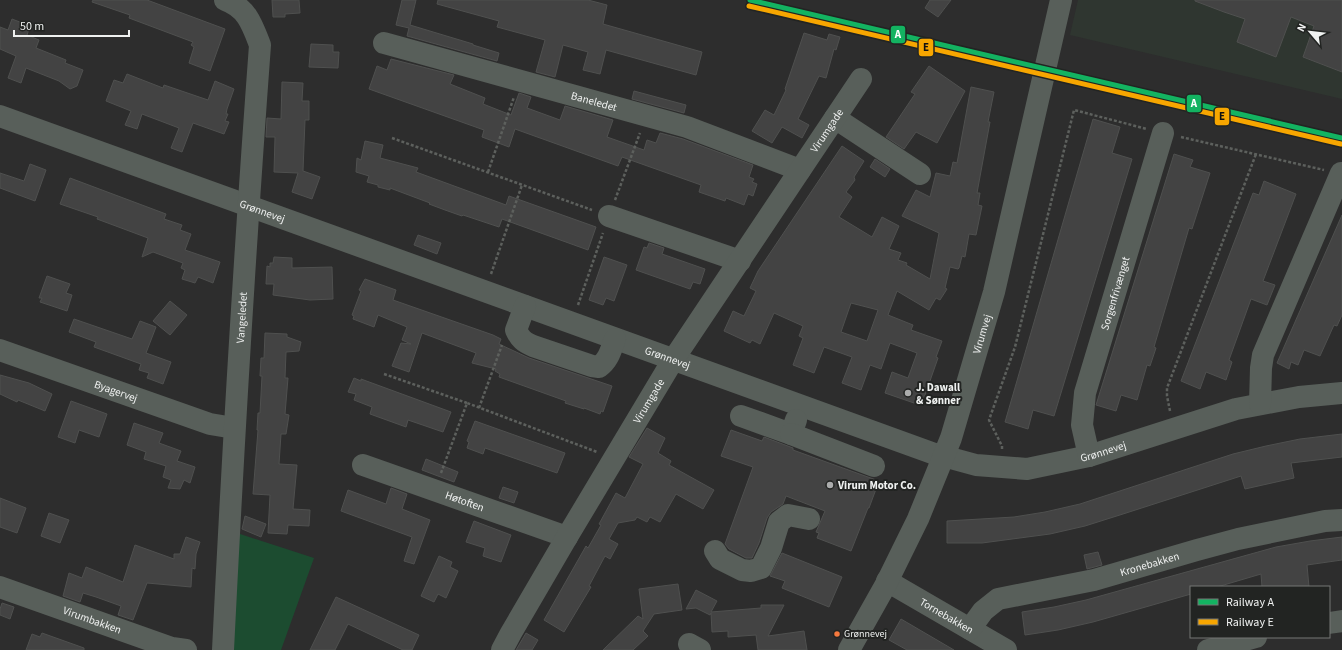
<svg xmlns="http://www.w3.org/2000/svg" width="1342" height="650" viewBox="0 0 1342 650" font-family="'Source Sans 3',sans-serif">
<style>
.built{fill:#2f3630}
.green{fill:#1c4c30}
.building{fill:#434343;stroke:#4f504f;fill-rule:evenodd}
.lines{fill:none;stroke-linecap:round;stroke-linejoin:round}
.path{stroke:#5d605d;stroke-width:2.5;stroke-dasharray:3 2;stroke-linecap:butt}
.minor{stroke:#585f5a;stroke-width:22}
.rail-1-casing{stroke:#222422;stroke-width:8}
.rail-2-casing{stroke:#222422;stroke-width:8}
.rail-1{stroke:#13b361;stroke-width:5}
.rail-2{stroke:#f7a600;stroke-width:5}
.poi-dot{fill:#abacac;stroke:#222422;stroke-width:1.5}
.bus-dot{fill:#f6793e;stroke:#222422;stroke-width:1.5}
.labels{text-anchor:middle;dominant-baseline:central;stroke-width:4;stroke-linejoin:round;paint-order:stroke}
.bus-label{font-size:10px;fill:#eff1f0;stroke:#222422;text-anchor:start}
.street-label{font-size:11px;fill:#eff1f0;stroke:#222422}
.poi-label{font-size:11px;font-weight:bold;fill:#eff1f0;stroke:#222422;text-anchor:start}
.line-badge{stroke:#222422;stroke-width:1.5}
.badge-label{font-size:11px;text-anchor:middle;font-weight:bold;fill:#fff}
.pale-badge-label{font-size:11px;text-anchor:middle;font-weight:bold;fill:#111}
</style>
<rect width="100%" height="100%" fill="#2d2d2d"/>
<path class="built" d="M 1078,0 L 1342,0 L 1342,99 L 1070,35 Z"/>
<path class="green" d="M 237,533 L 314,558 L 281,650 L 230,650 Z"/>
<g class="building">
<path d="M 93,0 L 147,0 L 225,29 L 210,71 L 189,63 L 194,47 L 191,45 L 193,42 L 129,18 L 130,15 L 92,2 Z"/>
<path d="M 272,0 L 299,0 L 300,13 L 285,14 L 285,17 L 273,17 Z"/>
<path d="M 402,0 L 416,0 L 410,25 L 473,44 L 473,45 L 499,53 L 497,61 L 407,36 L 409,28 L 396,25 Z"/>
<path d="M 438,0 L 588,0 L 607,5 L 603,24 L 702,52 L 696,75 L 606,50 L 600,74 L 583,70 L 588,52 L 563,45 L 555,77 L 536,72 L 545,40 L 497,27 L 499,21 L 437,4 Z"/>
<path d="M 930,0 L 951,0 L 938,17 L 925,8 Z"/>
<path d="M 1195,0 L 1342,0 L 1342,72 L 1303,57 L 1314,26 L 1291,17 L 1276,57 L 1237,42 L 1245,19 L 1224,12 L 1195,1 Z"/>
<path d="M 12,19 L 30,26 L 27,35 L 39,40 L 36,48 L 66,60 L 65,63 L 83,70 L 77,86 L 70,89 L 59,81 L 26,68 L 21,83 L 8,78 L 16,56 L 0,49 L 0,27 L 8,30 Z"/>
<path d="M 804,33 L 827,40 L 829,34 L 840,37 L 836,50 L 834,49 L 826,78 L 819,76 L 798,119 L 809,125 L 802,138 L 782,127 L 772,143 L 752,131 L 765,110 L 774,115 L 786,90 L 785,89 Z"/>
<path d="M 311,44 L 333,45 L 333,52 L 339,52 L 338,68 L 309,67 Z"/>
<path d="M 391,59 L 454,75 L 450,84 L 485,98 L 483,104 L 511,115 L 519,93 L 531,97 L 527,108 L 560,120 L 565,106 L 613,120 L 607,137 L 644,150 L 647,140 L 656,143 L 660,133 L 683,139 L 753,165 L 749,177 L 754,179 L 752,182 L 757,184 L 753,196 L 748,194 L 744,205 L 726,198 L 725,201 L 699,192 L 701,185 L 622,157 L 618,166 L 515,129 L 509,147 L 482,137 L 484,130 L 369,89 L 377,66 L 387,70 Z"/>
<path d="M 929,66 L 965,91 L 937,143 L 916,132 L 904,149 L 886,137 L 915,94 L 911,92 Z"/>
<path d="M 127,74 L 163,88 L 164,85 L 208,100 L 215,81 L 234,89 L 227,109 L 226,114 L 228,114 L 225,121 L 229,122 L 224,134 L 193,123 L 182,152 L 171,148 L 179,128 L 142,114 L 137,129 L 125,125 L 131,111 L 106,101 L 114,80 L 123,83 Z"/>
<path d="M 282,82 L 303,83 L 302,101 L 309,101 L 309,120 L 305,120 L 303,171 L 320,177 L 312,199 L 292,192 L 298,173 L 274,172 L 275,137 L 266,137 L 267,118 L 281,119 Z"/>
<path d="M 971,87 L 994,92 L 988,122 L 990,122 L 977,193 L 980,193 L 978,205 L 982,206 L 976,235 L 969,234 L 965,257 L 962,256 L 959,268 L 958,269 L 950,267 L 945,288 L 947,289 L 940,300 L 936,298 L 929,310 L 897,291 L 888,315 L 913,325 L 911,330 L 942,341 L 936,357 L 938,358 L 924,398 L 914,403 L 885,393 L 892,372 L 908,378 L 917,353 L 890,343 L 881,369 L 870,365 L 861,390 L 842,383 L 852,357 L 824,347 L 814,373 L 793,365 L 803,338 L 799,336 L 803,326 L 774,313 L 760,344 L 752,340 L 750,343 L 724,331 L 733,311 L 744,316 L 756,291 L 750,288 L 758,271 L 842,146 L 864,161 L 854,177 L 855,180 L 846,192 L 852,197 L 839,217 L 872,237 L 882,217 L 899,226 L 889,249 L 901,253 L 898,260 L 907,263 L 906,265 L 930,279 L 939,233 L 902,216 L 916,190 L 930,197 L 936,173 L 950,176 L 953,162 L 957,163 ZM 851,303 L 878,310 L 867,341 L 841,332 Z"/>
<path d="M 634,91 L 686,105 L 684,113 L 632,99 Z"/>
<path d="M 1093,119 L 1120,127 L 1112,153 L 1132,159 L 1054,416 L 1033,410 L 1028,429 L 1005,422 Z"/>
<path d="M 365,141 L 383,145 L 380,158 L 418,168 L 416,172 L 506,205 L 509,196 L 596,227 L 588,250 L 502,219 L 499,227 L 463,215 L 462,216 L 445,210 L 429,204 L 430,203 L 390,188 L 390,190 L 378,187 L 378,185 L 367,182 L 369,176 L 356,172 L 357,158 L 361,160 Z"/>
<path d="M 1174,154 L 1193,160 L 1190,167 L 1210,173 L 1192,229 L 1189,228 L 1154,347 L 1156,348 L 1150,366 L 1147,365 L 1137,400 L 1121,395 L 1116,411 L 1096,405 Z"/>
<path d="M 875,159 L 890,169 L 885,177 L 870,167 Z"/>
<path d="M 30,164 L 46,170 L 35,201 L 0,188 L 0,173 L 24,181 Z"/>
<path d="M 70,178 L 166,214 L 164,219 L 182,225 L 180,230 L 191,234 L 185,250 L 220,262 L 213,283 L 198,277 L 195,283 L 182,279 L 185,270 L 181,268 L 183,263 L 153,252 L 142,257 L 148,238 L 97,219 L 98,217 L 60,204 Z"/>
<path d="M 1264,181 L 1296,194 L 1263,281 L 1275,285 L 1267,305 L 1251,299 L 1229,360 L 1232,362 L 1226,380 L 1206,372 L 1200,389 L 1181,381 L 1253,193 L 1259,195 Z"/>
<path d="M 1342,215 L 1342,315 L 1337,326 L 1334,325 L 1320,356 L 1304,350 L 1298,365 L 1291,362 L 1289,369 L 1277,363 Z"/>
<path d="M 418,235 L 441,243 L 437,254 L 414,245 Z"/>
<path d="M 649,243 L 664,248 L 662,254 L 705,269 L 700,284 L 693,282 L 690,289 L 636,270 L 644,247 L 647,248 Z"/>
<path d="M 274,257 L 292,258 L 292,268 L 332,267 L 333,299 L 310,300 L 273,295 L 274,284 L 266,284 L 267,266 L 270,267 L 270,263 L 273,263 Z"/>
<path d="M 604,257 L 627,265 L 614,301 L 606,298 L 603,305 L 589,300 Z"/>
<path d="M 47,276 L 70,284 L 66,293 L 72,295 L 67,311 L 40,302 L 42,298 L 39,298 Z"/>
<path d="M 365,279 L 396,290 L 393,300 L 493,335 L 501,339 L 499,344 L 529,358 L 612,386 L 603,412 L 601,411 L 600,414 L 584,408 L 584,409 L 565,403 L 566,401 L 499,377 L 500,374 L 495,371 L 496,369 L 472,363 L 476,353 L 422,333 L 409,372 L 392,366 L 401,343 L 411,344 L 402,340 L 407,327 L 378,315 L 374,327 L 353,319 L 354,316 L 352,315 L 361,291 L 359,290 Z"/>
<path d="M 170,301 L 187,315 L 170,335 L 153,321 Z"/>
<path d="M 74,319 L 132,339 L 140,321 L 156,327 L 146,353 L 171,362 L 163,384 L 147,378 L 149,373 L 139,370 L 141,364 L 94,347 L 96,342 L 69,332 Z"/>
<path d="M 265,333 L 287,334 L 287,337 L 301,342 L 299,351 L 286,352 L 285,378 L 288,378 L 285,414 L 289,415 L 286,434 L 281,434 L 279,464 L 297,465 L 293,509 L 310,510 L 309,526 L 288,525 L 287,534 L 268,533 L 270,495 L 253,494 L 258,430 L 257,430 L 258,413 L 260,413 L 262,376 L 260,376 L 261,358 L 264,358 Z"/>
<path d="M 0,375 L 29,383 L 52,394 L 45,411 L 18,400 L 17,402 L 0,394 Z"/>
<path d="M 354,378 L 361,381 L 361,379 L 451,412 L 443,432 L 408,420 L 406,427 L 370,414 L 372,407 L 354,400 L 356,394 L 348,392 Z"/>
<path d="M 71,401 L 107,414 L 99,437 L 79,430 L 75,443 L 58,437 Z"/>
<path d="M 475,421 L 565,453 L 557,473 L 485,448 L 483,454 L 467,448 L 469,442 L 467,441 Z"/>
<path d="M 134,423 L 163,433 L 159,443 L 181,451 L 177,461 L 195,467 L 190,483 L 184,480 L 180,489 L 168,488 L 171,480 L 163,477 L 166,466 L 144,459 L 146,452 L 127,445 Z"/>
<path d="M 647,428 L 665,438 L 658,453 L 671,461 L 669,465 L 714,490 L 703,509 L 676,494 L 660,522 L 650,517 L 647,522 L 637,517 L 635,520 L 618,523 L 609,539 L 618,544 L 610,559 L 605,556 L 589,586 L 591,587 L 564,632 L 544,620 L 586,546 L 588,548 L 601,525 L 599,524 L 616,493 L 625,498 L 643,464 L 629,457 Z"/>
<path d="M 731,430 L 762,441 L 764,437 L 793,448 L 793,450 L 879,481 L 869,508 L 868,508 L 851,551 L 817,538 L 819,533 L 816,532 L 825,511 L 786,496 L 783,504 L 771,512 L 767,518 L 759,543 L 752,558 L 746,558 L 729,549 L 725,544 L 753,467 L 721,456 Z"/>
<path d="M 1342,434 L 1342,457 L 1291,463 L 1294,478 L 1245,489 L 1241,476 L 1123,514 L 1085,526 L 1050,534 L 982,543 L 947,543 L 947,521 L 1014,517 L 1045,512 L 1080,504 L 1233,454 L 1266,446 L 1300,439 Z"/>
<path d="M 426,459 L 458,472 L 454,482 L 422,470 Z"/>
<path d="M 503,487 L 518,492 L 514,503 L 499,498 Z"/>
<path d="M 391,488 L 407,494 L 402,509 L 430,520 L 414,564 L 404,561 L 412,537 L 341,511 L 348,490 L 386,504 Z"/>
<path d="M 0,498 L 26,508 L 17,533 L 0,527 Z"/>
<path d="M 49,513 L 69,520 L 60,543 L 41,536 Z"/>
<path d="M 245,516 L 266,524 L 261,537 L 242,529 Z"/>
<path d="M 474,521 L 511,535 L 501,562 L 483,556 L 485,548 L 466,542 Z"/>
<path d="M 186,537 L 200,542 L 196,554 L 195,569 L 192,568 L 191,587 L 147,583 L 133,620 L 118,615 L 121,606 L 96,597 L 83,593 L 80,602 L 63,596 L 69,573 L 82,578 L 86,567 L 123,582 L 135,545 L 174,559 L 174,554 L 180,554 Z"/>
<path d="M 1342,537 L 1342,560 L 1307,565 L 1309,587 L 1262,587 L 1261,574 L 1217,587 L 1191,587 L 1191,594 L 1093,622 L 1058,630 L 1025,635 L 1022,612 L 1054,607 L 1086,600 L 1276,547 L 1310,541 Z"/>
<path d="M 1098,552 L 1102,565 L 1087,569 L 1084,555 Z"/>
<path d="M 782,553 L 842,577 L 829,607 L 782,588 L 785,581 L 770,576 Z"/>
<path d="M 439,556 L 452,562 L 450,567 L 458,571 L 446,598 L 438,594 L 434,602 L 421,596 Z"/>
<path d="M 678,584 L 682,610 L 654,614 L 643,631 L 648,636 L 633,650 L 603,650 L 638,616 L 643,619 L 639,589 Z"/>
<path d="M 696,590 L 717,601 L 711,612 L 761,608 L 761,605 L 784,605 L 768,636 L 804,631 L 807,650 L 758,650 L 756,635 L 728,637 L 728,631 L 712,632 L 711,613 L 710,615 L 696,608 L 686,609 Z"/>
<path d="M 336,597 L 419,635 L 412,650 L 403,650 L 348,624 L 335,650 L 310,650 Z"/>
<path d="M 2,603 L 14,607 L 10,619 L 0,615 L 0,609 Z"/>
<path d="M 901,619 L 954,650 L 907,650 L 889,640 Z"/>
<path d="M 42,633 L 84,648 L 84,650 L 26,650 L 32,634 L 40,637 Z"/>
<path d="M 526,633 L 538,640 L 532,650 L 516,650 Z"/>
</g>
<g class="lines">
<g class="path">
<path d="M 1181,137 L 1324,170"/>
<path d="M 392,138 L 592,210"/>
<path d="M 488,172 L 514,97"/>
<path d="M 615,200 L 640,133"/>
<path d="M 491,274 L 522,185"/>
<path d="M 578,305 L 603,233"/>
<path d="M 384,374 L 467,403"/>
<path d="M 479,408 L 502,345"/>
<path d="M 1170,411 L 1167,396 L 1167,388 L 1256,154"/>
<path d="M 1002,449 L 1002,446 L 989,420 L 1015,347 L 1074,110 L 1147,129"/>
<path d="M 441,473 L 467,403 L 597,452"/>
</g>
<g class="minor">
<path id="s1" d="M 384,43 L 687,127 L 800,170"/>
<path id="s2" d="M 0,116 L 932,453 L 976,465 L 1027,469 L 1089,456 L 1236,409 L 1299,397 L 1342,393"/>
<path d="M 835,118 L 920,174"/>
<path d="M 609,216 L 740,261"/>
<path d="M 525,306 L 516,330 C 520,339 524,342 533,346 L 592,366 L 599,367 C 609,360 611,349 615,339"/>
<path id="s3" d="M 0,350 L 210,424 L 234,428"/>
<path d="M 1260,404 L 1261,368 L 1263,355 L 1341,173"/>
<path d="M 741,416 L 791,434 L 796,420"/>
<path d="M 791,434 L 874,466"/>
<path id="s4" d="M 1089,456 L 1082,425 L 1085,393 L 1163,133"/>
<path id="s5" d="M 363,465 L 567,537"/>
<path d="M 715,551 L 720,559 L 742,570 L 751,571 L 761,568 L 771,548 L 779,522 L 788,515 L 809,519"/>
<path id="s6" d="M 887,581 L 1006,650"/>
<path id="s7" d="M 0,587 L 172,648 L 186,650"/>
<path d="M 1329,623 L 1342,621"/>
<path id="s8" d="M 970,629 L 983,611 L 998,599 L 1094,580 L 1197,550 L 1238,539 L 1325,521 L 1342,520"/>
<path d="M 689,644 L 700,650"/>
<path id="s9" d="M 223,650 C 233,448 245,247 260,45 C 252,24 247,8 225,0"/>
<path id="s10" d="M 502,650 L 511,633 L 567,537 L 673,360 L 861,79"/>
<path id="s11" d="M 849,650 L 885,586 L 918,519 L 951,438 L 994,292 L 1061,0"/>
<path d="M 1208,650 L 1256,637"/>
</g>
<g class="rail-1-casing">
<path id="rail-1" d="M 750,0 L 1342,138"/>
</g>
<g class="rail-2-casing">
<path id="rail-2" d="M 749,6 L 1341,144"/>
</g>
<use href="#rail-1" class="rail-1"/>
<use href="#rail-2" class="rail-2"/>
</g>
<g class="poi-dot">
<circle cx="908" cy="393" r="4"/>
<circle cx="830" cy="485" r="4"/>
</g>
<circle class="bus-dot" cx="837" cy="634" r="3.5"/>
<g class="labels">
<g class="bus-label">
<text x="844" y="634">Grønnevej</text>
</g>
<g class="street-label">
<text stroke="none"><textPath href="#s1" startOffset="218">Baneledet</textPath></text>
<text stroke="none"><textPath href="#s10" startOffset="613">Virumgade</textPath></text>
<text stroke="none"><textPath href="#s2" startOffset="279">Grønnevej</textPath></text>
<text stroke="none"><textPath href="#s4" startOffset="168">Sorgenfrivænget</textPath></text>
<text stroke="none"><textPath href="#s9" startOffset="333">Vangeledet</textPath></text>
<text stroke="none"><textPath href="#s11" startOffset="344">Virumvej</textPath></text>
<text stroke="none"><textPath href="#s2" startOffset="710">Grønnevej</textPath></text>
<text stroke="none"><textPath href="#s3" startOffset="123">Byagervej</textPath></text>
<text stroke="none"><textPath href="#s10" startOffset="289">Virumgade</textPath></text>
<text stroke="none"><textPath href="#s2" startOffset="1166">Grønnevej</textPath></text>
<text stroke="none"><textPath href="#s5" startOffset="108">Høtoften</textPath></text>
<text stroke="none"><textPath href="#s8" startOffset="197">Kronebakken</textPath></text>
<text stroke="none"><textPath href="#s6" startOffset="69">Tornebakken</textPath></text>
<text stroke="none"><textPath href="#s7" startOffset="98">Virumbakken</textPath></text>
</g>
<g class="poi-label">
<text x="916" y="387">J. Dawall<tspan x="916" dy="13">&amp; Sønner</tspan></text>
<text x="838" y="485">Virum Motor Co.</text>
</g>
</g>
<g class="line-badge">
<rect x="890" y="25" width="16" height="19" rx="4" fill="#13b361"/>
<rect x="918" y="38" width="16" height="19" rx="4" fill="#f7a600"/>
<rect x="1186" y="94" width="16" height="19" rx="4" fill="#13b361"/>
<rect x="1214" y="107" width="16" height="19" rx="4" fill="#f7a600"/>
</g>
<g class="badge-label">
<text x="898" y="38">A</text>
<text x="1194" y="107">A</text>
</g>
<g class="pale-badge-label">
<text x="926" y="51">E</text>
<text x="1222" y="120">E</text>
</g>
<rect x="1190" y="586" width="140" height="52" fill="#222422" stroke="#747674"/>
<rect x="1198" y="599" width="20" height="6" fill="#13b361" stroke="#747674"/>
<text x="1226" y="606" font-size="12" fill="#eff1f0">Railway A</text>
<rect x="1198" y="619" width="20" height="6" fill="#f7a600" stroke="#747674"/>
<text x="1226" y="626" font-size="12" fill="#eff1f0">Railway E</text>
<g transform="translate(1310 32) rotate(298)" stroke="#222422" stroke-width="3" paint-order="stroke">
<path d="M0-3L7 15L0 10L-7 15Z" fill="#eff1f0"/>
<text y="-6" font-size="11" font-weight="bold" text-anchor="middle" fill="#eff1f0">N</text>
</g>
<path d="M14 30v6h115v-6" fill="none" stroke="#eff1f0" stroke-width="2"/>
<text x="20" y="30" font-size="12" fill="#eff1f0" stroke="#222422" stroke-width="3" paint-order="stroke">50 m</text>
</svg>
